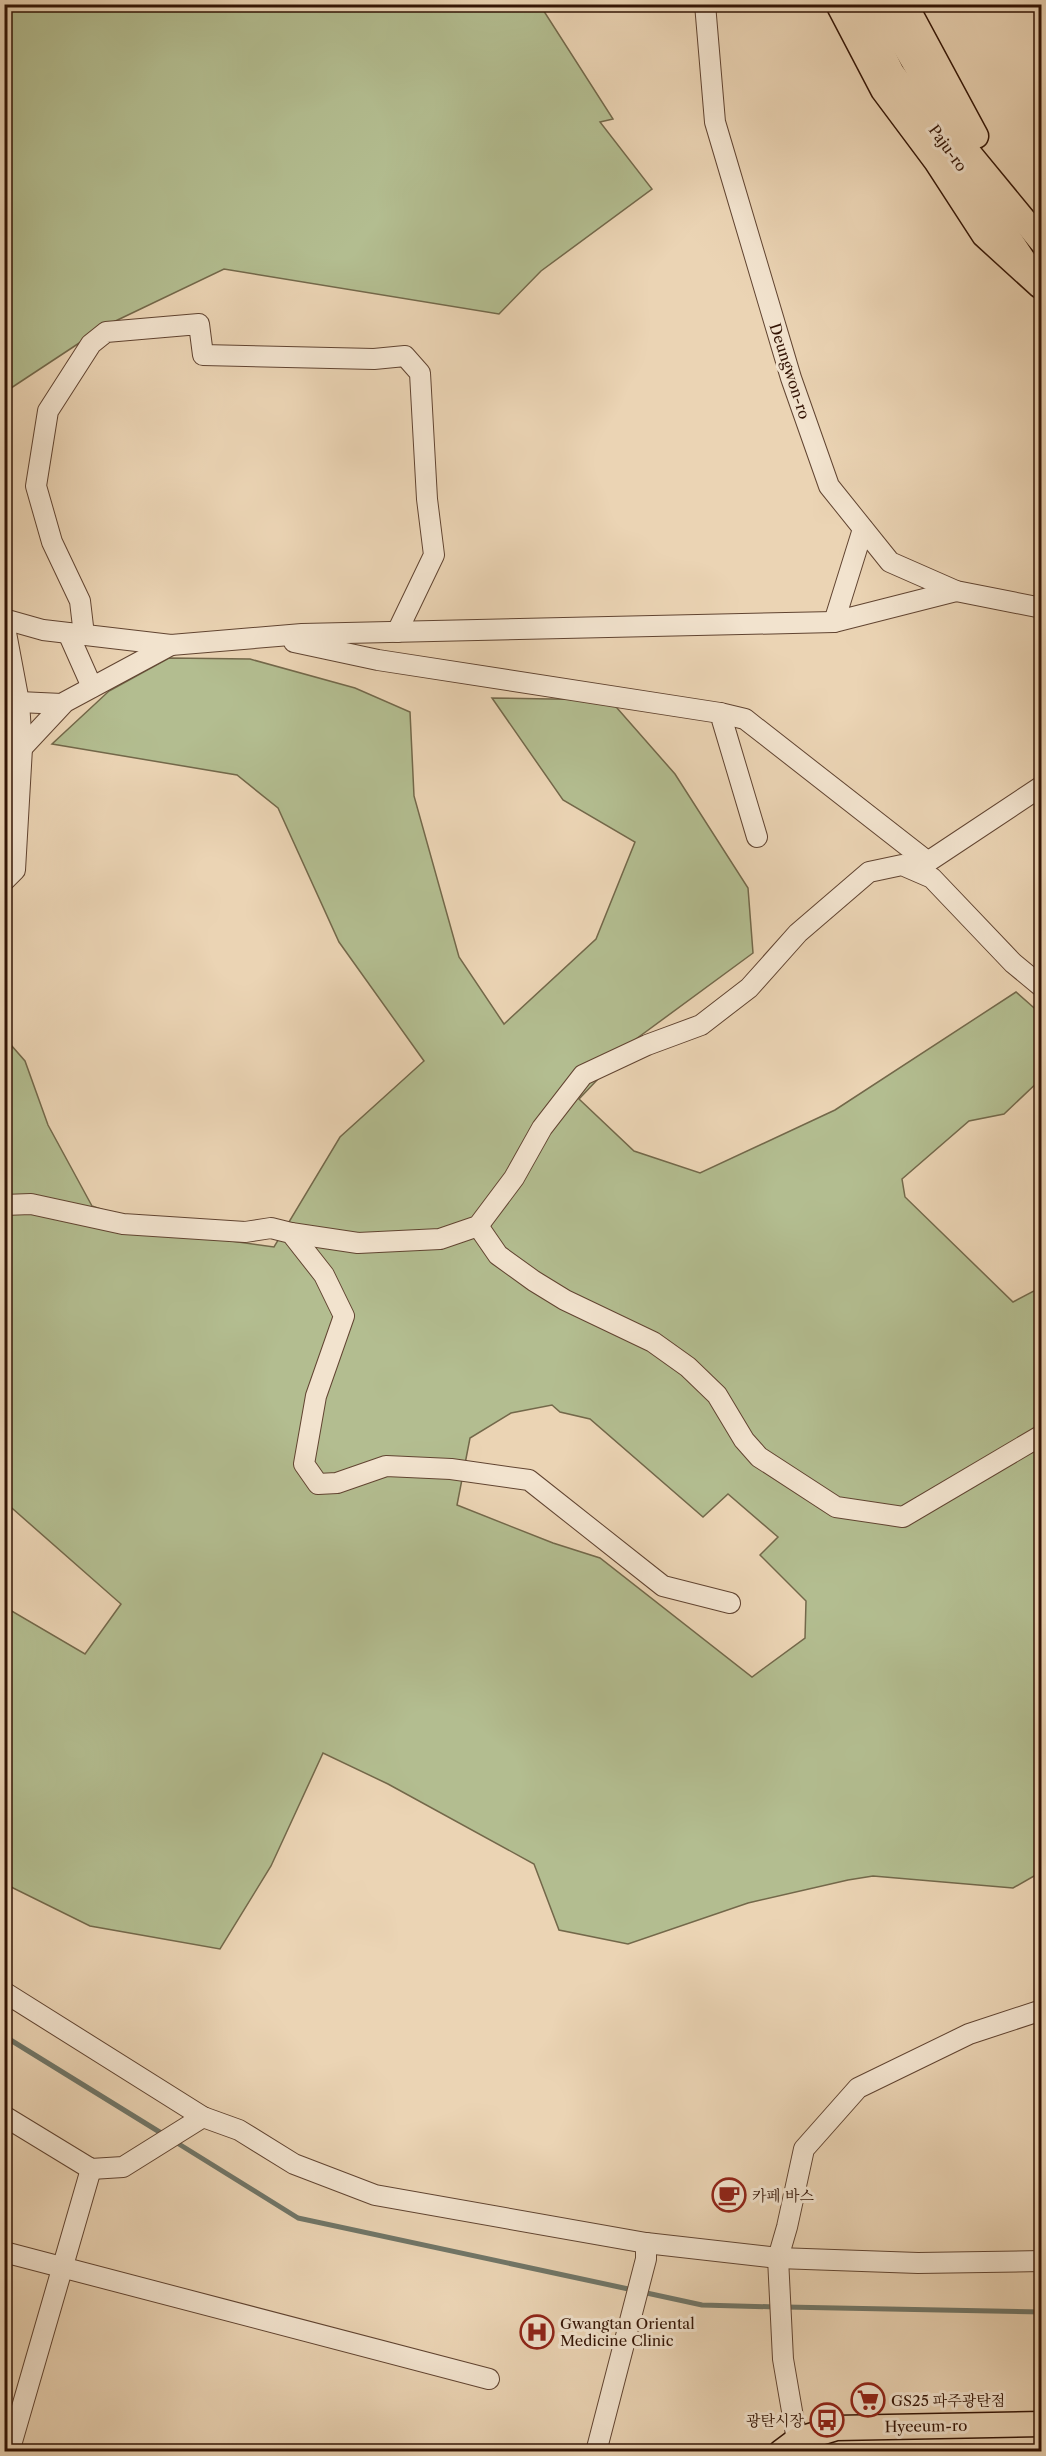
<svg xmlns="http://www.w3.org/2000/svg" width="1046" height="2456" viewBox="0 0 1046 2456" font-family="'Libre Caslon Text','Noto Serif KR',serif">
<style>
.green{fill:#b3bd90;stroke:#73684a;stroke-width:1.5;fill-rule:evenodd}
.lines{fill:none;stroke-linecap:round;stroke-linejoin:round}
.stream{stroke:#707668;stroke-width:5}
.minor-casing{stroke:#614431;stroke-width:22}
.major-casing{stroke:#331405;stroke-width:27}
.minor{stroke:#f2e3ce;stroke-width:20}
.major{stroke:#ebd4b4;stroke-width:24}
.labels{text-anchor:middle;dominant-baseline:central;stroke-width:6;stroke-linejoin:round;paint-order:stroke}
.street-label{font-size:15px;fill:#331405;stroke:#f2e3ce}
.poi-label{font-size:15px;fill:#331405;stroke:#f2e3ce;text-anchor:start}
</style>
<rect width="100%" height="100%" fill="#ebd4b4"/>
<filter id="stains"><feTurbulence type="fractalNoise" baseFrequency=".00333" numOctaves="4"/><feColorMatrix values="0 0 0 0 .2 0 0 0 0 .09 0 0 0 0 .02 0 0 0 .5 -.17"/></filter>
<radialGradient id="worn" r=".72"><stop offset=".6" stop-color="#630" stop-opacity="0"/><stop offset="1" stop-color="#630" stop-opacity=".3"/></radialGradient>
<g class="green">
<path d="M 5,5 L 540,5 L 613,119 L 600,122 L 652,189 L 541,271 L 499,314 L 224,269 L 105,326 L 5,392 Z"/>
<path d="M 169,658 L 250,659 L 355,688 L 410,712 L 414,796 L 459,957 L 504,1024 L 596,939 L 635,842 L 563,800 L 492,698 L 610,700 L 675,774 L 748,888 L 753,953 L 636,1039 L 579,1099 L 634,1151 L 700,1173 L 835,1110 L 1016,992 L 1041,1014 L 1041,1079 L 1004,1114 L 969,1121 L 902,1179 L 905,1197 L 1013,1302 L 1034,1291 L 1041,1283 L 1041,1872 L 1013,1888 L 873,1876 L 848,1880 L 748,1903 L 628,1944 L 559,1930 L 534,1864 L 388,1784 L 323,1753 L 271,1866 L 220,1949 L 90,1926 L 5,1884 L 5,1607 L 85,1654 L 121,1604 L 5,1502 L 4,1037 L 25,1061 L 48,1125 L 92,1206 L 167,1232 L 274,1247 L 340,1137 L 424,1061 L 339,942 L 278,808 L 237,775 L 52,744 L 109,691 ZM 552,1405 L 560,1412 L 590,1419 L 703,1517 L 728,1494 L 778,1537 L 760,1555 L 806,1601 L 805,1638 L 752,1677 L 600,1558 L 553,1543 L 457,1505 L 470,1438 L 511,1413 Z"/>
</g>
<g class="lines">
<g class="stream">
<path d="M 4,2036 L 166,2136"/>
<path d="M 174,2141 L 298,2218 L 633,2290"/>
<path d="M 642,2292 L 702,2305 L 776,2307"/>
<path d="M 785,2307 L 1042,2312"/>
</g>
<g class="minor-casing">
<g id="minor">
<path d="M 705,4 L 715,122 L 791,378 L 829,486 L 890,562 L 956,591 L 1042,608"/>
<path d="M 863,529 L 834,622 L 956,591"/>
<path d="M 4,619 L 43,630 L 171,645 L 302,634 L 834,622"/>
<path d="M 4,622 L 19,702 L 22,748 L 15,870 L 4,881"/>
<path d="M 68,633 L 92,687"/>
<path d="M 84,635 L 80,601 L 52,542 L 36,486 L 48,411 L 91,344 L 106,332 L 199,324 L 203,355 L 374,359 L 405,356 L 420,373 L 427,499 L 434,555 L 397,632"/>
<path d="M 294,642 L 378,660 L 720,713 L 757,837"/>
<path d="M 19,702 L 62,704"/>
<path d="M 720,713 L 745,719 L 928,862"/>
<path d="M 4,755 L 22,748 L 65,702 L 171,645"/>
<path d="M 917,869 L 1042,786"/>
<path d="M 4,1205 L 31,1204 L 123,1224 L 245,1232 L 271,1228 L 291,1233 L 324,1275 L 344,1316 L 316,1396 L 304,1464 L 318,1484 L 337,1483 L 386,1466 L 451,1469 L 529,1480 L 663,1586 L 730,1603"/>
<path d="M 478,1226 L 498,1255 L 534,1281 L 565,1300 L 653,1342 L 688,1367 L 717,1395 L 744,1440 L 759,1457 L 836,1507 L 903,1517 L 1042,1435"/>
<path d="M 291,1233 L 358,1243 L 440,1239 L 478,1226 L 514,1178 L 542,1128 L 583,1075 L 647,1045 L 701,1025 L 749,988 L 798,933 L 869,872 L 902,865 L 932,878 L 1013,963 L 1042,987"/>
<path d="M 4,1992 L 203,2117 L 239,2130 L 294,2164 L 375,2195 L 646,2243 L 778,2258 L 918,2263 L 1042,2261"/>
<path d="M 4,2116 L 91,2169 L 123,2167 L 203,2117"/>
<path d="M 4,2252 L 489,2379"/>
<path d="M 797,2440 L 783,2359 L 778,2258 L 787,2227 L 804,2149 L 858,2088 L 969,2034 L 1042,2010"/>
<path d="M 9,2452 L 91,2169"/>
<path d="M 596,2452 L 646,2259 L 646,2243"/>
</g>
</g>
<g class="major-casing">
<g id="major">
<path d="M 838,4 L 883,90 L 936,161 L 984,235 L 1040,286"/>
<path d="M 858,4 L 892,73 L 952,153 L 1024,261"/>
<path d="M 880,4 L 963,146 L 1042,242"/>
<path d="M 905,4 L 976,136"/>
<path d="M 781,2452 L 797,2440 L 836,2428 L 1042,2424"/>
</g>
</g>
<use href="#minor" class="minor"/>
<use href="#major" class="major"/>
</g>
<defs>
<g id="cafe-ring" transform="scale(1.725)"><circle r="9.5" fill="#f2e3ce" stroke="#8f2418" stroke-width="1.5"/><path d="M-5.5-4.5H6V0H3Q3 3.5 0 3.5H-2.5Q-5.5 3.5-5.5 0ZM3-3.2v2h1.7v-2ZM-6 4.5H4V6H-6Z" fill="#8f2418"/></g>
<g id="hospital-ring" transform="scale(1.725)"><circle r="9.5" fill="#f2e3ce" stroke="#8f2418" stroke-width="1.5"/><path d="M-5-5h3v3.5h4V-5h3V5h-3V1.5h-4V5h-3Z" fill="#8f2418"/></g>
<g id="supermarket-ring" transform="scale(1.725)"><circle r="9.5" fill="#f2e3ce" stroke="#8f2418" stroke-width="1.5"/><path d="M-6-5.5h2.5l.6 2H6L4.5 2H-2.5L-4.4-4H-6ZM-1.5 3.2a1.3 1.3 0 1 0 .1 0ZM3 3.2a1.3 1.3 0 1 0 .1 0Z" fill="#8f2418"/></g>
<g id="bus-ring" transform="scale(1.725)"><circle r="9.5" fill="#f2e3ce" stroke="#8f2418" stroke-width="1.5"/><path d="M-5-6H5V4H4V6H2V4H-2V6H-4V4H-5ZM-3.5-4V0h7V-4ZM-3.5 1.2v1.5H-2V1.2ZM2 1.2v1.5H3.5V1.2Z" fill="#8f2418"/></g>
</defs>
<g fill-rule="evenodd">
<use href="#cafe-ring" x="729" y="2195"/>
<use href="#hospital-ring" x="537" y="2332"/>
<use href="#supermarket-ring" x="868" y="2400"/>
<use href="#bus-ring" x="827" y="2420"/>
</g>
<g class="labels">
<g class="street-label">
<text transform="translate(948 148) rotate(54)">Paju-ro</text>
<text transform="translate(790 371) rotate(72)">Deungwon-ro</text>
<text transform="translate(926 2426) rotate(-1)">Hyeeum-ro</text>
</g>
<g class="poi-label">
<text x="752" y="2195">카페 바스</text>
<text x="560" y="2323">Gwangtan Oriental<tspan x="560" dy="17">Medicine Clinic</tspan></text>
<text x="891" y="2400">GS25 파주광탄점</text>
<text x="804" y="2420" text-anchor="end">광탄시장</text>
</g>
</g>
<rect width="1046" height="2456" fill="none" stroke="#ebd4b4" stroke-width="24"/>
<rect x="6" y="6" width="1034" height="2444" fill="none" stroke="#331405" stroke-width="3"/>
<rect x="12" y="12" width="1022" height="2432" fill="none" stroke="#331405" stroke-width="1.5"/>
<rect width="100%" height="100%" filter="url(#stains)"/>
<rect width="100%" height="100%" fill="url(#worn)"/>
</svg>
